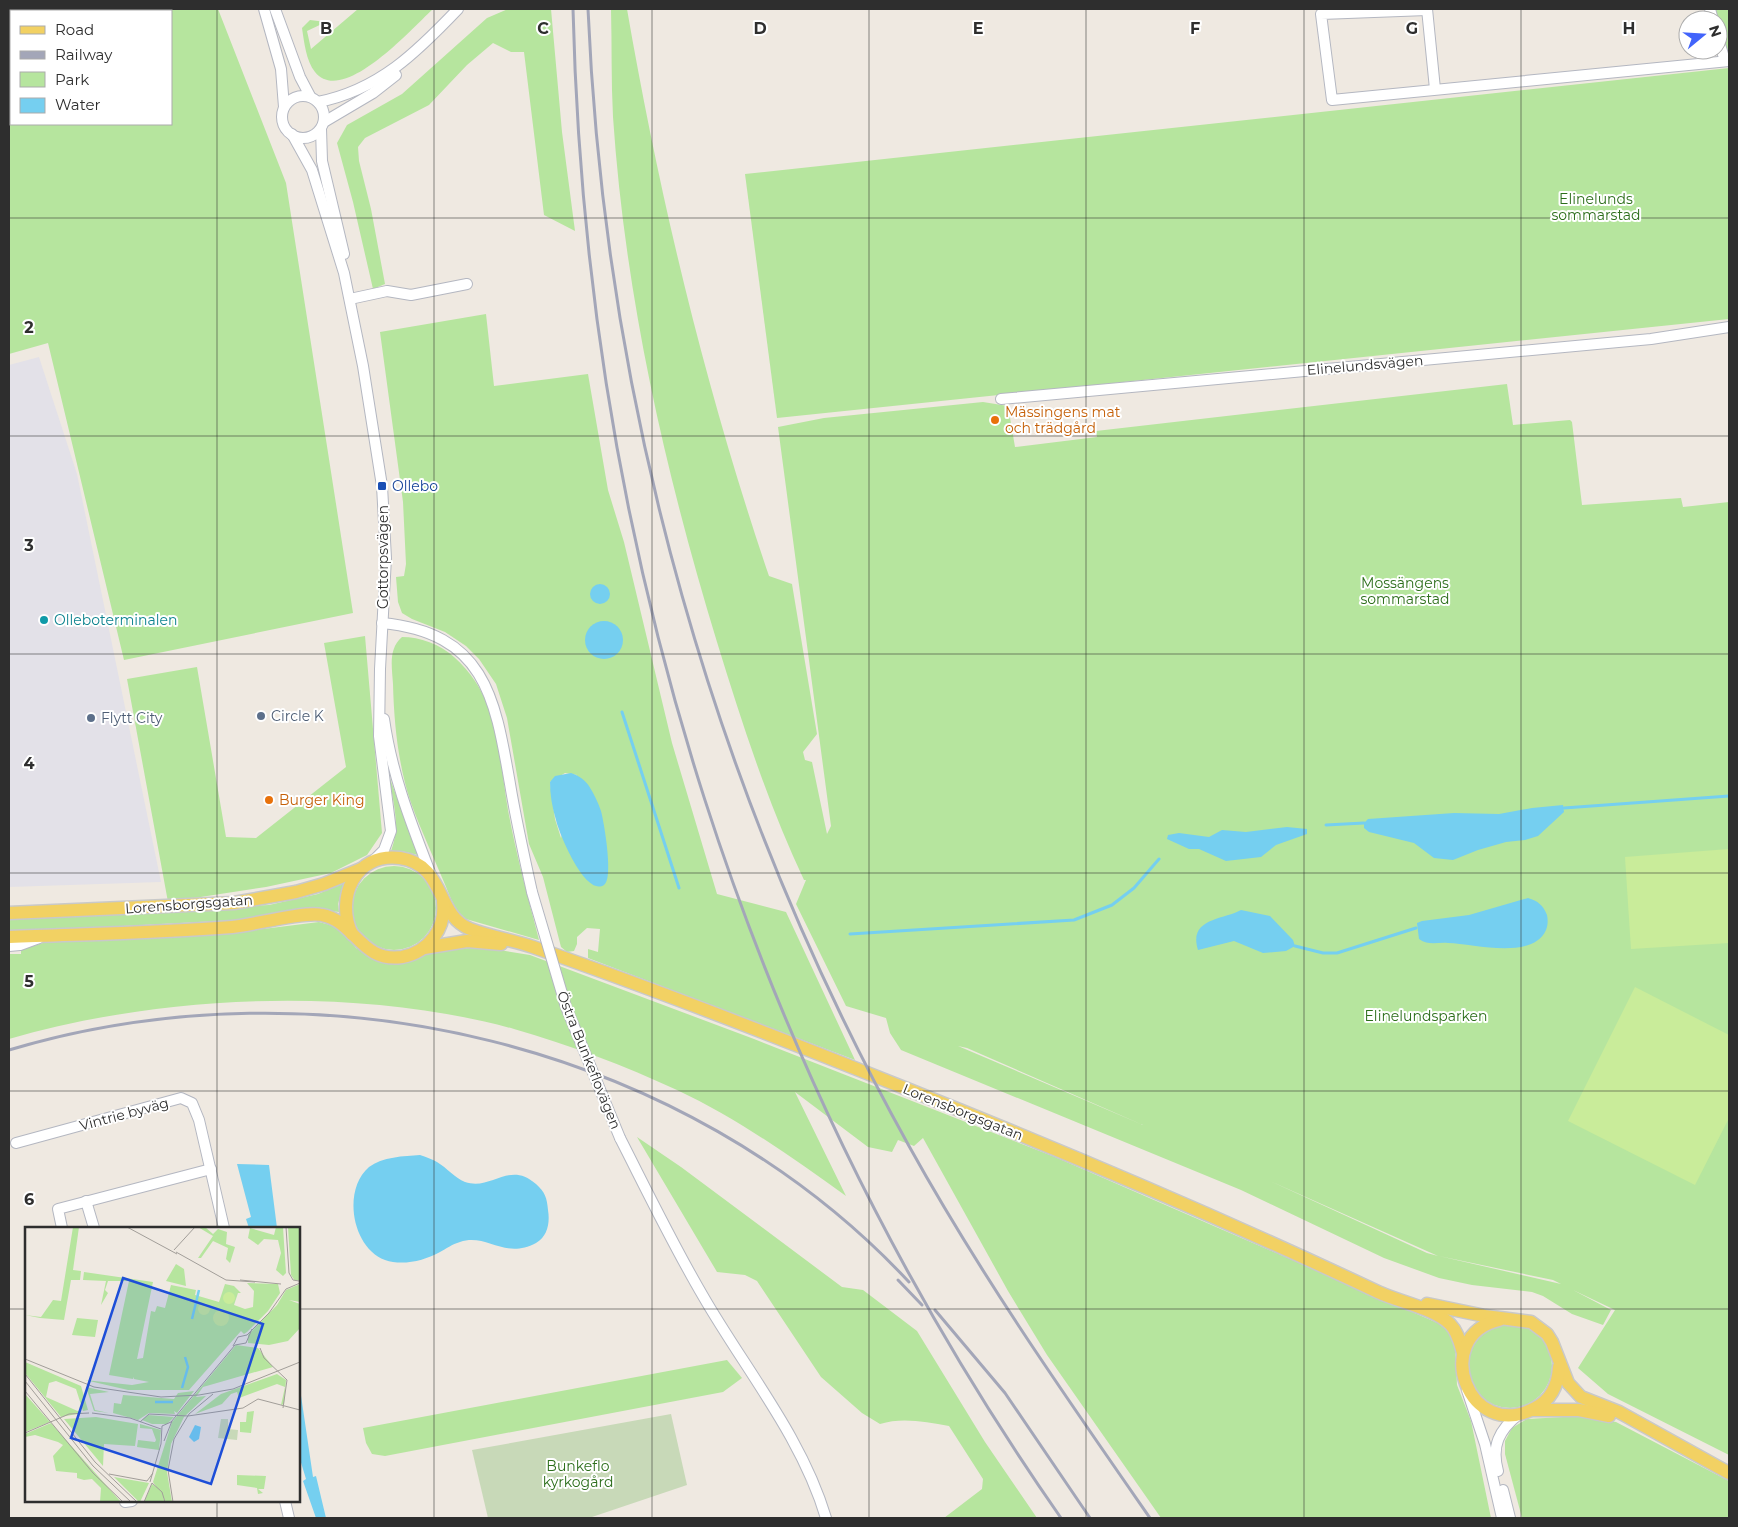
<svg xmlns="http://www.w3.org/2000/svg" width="1738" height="1527" viewBox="0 0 1738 1527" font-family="Montserrat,sans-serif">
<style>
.industrial{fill:#e3e1e8}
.green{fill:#b6e59e;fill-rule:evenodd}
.cemetery{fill:#c8d9b8}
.pitch{fill:#c9ec9a}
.water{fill:#75cff0}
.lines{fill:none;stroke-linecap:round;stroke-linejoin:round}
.stream{stroke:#75cff0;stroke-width:3}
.minor-casing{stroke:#b4b7c1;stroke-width:12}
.major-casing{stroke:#c9c9c9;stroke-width:15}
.highway-casing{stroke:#c9c9c9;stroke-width:16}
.minor{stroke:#fff;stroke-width:10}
.major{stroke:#f2d163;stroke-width:12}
.highway{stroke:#ffa35c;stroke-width:14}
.rail{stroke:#a3a6b8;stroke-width:3}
.minor-bridge-casing{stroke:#b4b7c1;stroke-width:12;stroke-linecap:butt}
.minor-bridge{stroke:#fff;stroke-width:10}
.grid{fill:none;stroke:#2e2e2e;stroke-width:1;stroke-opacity:0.55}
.food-dot{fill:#e8710a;stroke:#fff;stroke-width:2}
.transit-dot{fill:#1a4fb4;stroke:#fff;stroke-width:2}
.culture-dot{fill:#0f9aa8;stroke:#fff;stroke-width:2}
.service-dot{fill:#5c6f8a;stroke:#fff;stroke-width:2}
.labels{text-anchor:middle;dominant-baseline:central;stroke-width:4;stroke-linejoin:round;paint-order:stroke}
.park-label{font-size:14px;fill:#2c6e1b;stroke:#fff}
.street-label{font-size:14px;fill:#2e2e2e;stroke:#fff}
.food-label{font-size:14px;fill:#c56008;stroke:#fff;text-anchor:start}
.transit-label{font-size:14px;fill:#164399;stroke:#fff;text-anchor:start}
.culture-label{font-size:14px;fill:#0d838f;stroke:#fff;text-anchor:start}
.service-label{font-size:14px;fill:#4e5e75;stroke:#fff;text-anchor:start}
.inset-river{fill:none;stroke:#75cff0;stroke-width:2.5}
.inset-road{fill:none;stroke:#a29e99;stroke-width:1}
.view{fill:#1d4ed8;fill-opacity:0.15;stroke:#1d4ed8;stroke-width:2.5}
.inset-edge{fill:none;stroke:#2e2e2e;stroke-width:2.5}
.grid-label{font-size:16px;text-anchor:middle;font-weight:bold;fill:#2e2e2e;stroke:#fff;stroke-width:4;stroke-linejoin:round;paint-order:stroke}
</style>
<rect width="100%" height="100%" fill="#efe9e1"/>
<path class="industrial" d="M 39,357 L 77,474 L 161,882 L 9,887 L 9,365 Z"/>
<g class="green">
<path d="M 77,9 L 218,9 L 286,183 L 353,613 L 124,660 L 48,343 L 9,354 L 9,117 L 11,113 L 11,124 L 171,124 L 171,11 L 75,11 Z"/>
<path d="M 358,9 L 433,9 C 413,27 343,107 315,72 C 306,61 304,41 302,28 L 310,20 L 326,22 L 307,31 L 311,49 Z"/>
<path d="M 508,9 L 551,9 L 562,132 L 575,231 L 544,215 L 524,52 L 511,52 L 493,43 L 467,65 L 429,105 L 365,138 L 358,147 L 359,161 L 371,209 L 385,284 L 373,289 L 353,202 L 337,143 L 347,125 L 402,94 L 487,18 Z"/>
<path d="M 611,9 L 627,9 C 660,200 706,391 769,576 L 792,584 L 817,734 L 803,752 L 805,760 L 812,762 L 827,834 L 831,826 L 778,427 L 824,418 L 983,402 L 1008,406 L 1015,447 L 1097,437 L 1096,431 L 1507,384 L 1513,425 L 1570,420 L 1572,422 L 1582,505 L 1681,498 L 1683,507 L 1729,502 L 1729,1455 L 1608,1394 L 1578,1368 L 1615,1310 L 1573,1290 L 1611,1310 L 1603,1325 L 1572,1314 L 1543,1296 L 1532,1292 L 1472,1285 L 1439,1278 L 1384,1258 L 1241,1190 L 901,1050 L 890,1033 L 886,1018 L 846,1006 L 796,904 L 806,880 L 804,880 C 768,804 742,723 717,642 C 665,472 625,295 613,117 C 611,81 612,45 611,9 ZM 958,1046 L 967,1048 L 1143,1125 ZM 1268,1180 L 1438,1256 L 1427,1253 ZM 1439,1256 L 1553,1280 L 1561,1284 Z"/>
<path d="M 1713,9 L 1729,9 L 1729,66 L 1718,20 Z"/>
<path d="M 1729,68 L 1729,319 L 777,418 L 745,174 Z"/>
<path d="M 486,314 L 494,386 L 588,374 L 608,490 L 624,542 L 672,743 L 717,894 L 786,912 L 855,1060 L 588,958 L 588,949 L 598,952 L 600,929 L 587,928 L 577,937 L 577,944 L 574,951 L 567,952 L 561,947 L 543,877 L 529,844 L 507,718 L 496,684 L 479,659 L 466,646 L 445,632 L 412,619 L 402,613 L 398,602 L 396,577 L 404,576 L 406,564 L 403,502 L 380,332 ZM 565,773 L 577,775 L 561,838 L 555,819 L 550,782 Z"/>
<path d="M 365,636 L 382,833 L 367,855 L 331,873 L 266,887 L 168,902 L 127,679 L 197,667 L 226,837 L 256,838 L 346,767 L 324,643 Z"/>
<path d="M 402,637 C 420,637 440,644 454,657 C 501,699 498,753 508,810 C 516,854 528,897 539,940 L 466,919 L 457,911 L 451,899 C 438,866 422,834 410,800 C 398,763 394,723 393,684 C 392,667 388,649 402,637 Z"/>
<path d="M 389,776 L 418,855 L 401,851 L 391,851 C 401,826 393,802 389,776 Z"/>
<circle cx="394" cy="908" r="42"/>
<path d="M 344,883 L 338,904 L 339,912 L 316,909 L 237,920 L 9,932 L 9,919 L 269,905 L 318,894 Z"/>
<path d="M 319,922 L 341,928 L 356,948 L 380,961 L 397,963 L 436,951 L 481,947 L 530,955 L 754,1039 L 1055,1157 L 1440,1324 L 1447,1330 L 1455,1345 L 1457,1385 L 1471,1421 L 1491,1518 L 1161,1518 L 1047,1355 L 1008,1291 L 923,1138 L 914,1146 L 898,1140 L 892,1152 L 868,1147 L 795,1092 L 846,1196 C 793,1158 737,1118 677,1090 C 625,1066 570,1045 514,1029 C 359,986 163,994 9,1039 L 9,954 L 21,954 L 21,950 L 49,941 L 263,929 Z"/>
<path d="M 637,1137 L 681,1167 L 842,1287 L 863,1290 L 917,1331 L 985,1442 L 1037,1518 L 944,1518 L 982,1489 L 983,1479 L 949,1426 C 926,1422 902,1417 880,1424 L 862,1413 L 821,1377 L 757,1281 L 745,1275 L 717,1272 Z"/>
<circle cx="1510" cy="1366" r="42"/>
<path d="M 727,1360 L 742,1378 L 723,1392 L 385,1456 L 372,1454 L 366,1443 L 363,1428 Z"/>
<path d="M 1581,1416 L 1616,1422 L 1729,1481 L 1729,1518 L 1522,1518 L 1505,1454 L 1505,1441 L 1512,1428 L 1527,1419 Z"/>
</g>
<path class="cemetery" d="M 671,1414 L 687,1485 L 589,1518 L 488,1518 L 472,1450 Z"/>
<g class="pitch">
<path d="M 1729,849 L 1729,943 L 1631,949 L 1625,857 Z"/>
<path d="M 1635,987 L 1729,1035 L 1729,1118 L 1695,1185 L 1568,1121 Z"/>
</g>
<g class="water">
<circle cx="600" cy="594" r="10"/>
<circle cx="604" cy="640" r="19"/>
<path d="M 571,773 C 578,775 585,780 589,786 C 594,794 598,802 601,811 C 604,822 614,879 604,885 C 585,897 559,833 556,820 C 552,807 550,794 550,782 L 555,776 Z"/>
<path d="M 1563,805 L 1564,812 L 1538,836 L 1525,840 L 1506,842 L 1478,850 L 1453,860 L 1434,858 L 1414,843 L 1369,832 L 1364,828 L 1364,823 L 1368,819 L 1454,813 L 1499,814 L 1532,808 Z"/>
<path d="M 1287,827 L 1307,829 L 1307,834 L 1276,845 L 1261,857 L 1226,861 L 1199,849 L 1189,849 L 1167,839 L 1168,835 L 1179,833 L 1209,837 L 1222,830 L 1246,832 Z"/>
<path d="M 1528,898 C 1538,901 1543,905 1547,915 C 1548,920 1548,925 1546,930 C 1533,960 1474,944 1448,943 C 1437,942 1429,946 1419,939 L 1417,923 L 1422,921 L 1469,915 Z"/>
<path d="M 1241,910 L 1270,916 L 1293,940 L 1295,946 L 1286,951 L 1263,953 L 1234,941 L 1198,950 C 1188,918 1223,920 1241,910 Z"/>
<path d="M 420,1155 C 426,1157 432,1159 437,1162 C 447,1168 455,1178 465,1182 C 492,1191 509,1160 536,1184 C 545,1192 547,1198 548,1210 C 550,1222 548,1236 536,1243 C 504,1260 487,1233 460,1242 C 452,1244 446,1249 440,1252 C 424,1261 402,1266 385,1260 C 352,1248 342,1190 369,1167 C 382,1157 404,1156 420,1155 Z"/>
<path d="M 237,1164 L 269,1165 L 277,1228 L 249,1228 L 246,1219 L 251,1217 Z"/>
<path d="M 299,1382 L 313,1477 L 316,1476 L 326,1518 L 316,1518 L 303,1481 L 306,1479 L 299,1456 Z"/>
</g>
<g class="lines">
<g class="stream">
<path d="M 622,712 L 679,888"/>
<path d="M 1564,808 L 1729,796"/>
<path d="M 1326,825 L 1364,823"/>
<path d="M 850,934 L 1074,920 L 1112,905 L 1134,888 L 1159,859"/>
<path d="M 1295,946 L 1323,953 L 1337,953 L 1416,928"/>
</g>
<g class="minor-casing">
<g id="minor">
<path d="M 264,9 L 281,69 L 284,107"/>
<path d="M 275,9 L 300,77 L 310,96"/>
<path d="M 1427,9 L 1435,89"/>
<path d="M 1710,9 L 1713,20"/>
<path d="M 1427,10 L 1321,14 L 1332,100 L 1729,61"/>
<path d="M 1718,38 L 1725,61"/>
<circle cx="303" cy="117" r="21"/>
<path d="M 318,102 C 379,90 417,52 458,9"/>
<path d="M 324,122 L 373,93 L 396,75"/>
<path d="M 321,129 L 322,161 L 344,254"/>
<path d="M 292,134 L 312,170 L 344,273 L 363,366 L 382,486 L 386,558 L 380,669 L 379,736 L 391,831 L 384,850 L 372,862"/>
<path d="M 350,299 L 387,291 L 411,295 L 467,284"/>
<path d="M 1001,399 L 1651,339 L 1729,327"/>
<path d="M 382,623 C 485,633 495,697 510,784 C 516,820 524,856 532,892"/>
<path d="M 384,719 C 392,775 411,823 431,875"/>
<path d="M 9,946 L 20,945 L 39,938"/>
<path d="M 620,1138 C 647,1191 673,1245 703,1296 C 745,1369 802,1437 826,1518"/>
<path d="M 16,1143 L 181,1098 L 192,1103 L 199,1120 L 224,1228"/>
<path d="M 86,1201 L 94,1228"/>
<path d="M 62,1228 L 58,1209 L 211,1169"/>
<path d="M 1467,1390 L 1485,1444 L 1502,1518"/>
<path d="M 1498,1471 C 1491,1446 1499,1430 1519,1414"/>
<path d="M 1503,1490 L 1510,1518"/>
<path d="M 285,1501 L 289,1518"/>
<path d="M 125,1502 L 132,1501"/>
</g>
</g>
<g class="major-casing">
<g id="major">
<path d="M 9,913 L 234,903 L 296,892 L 324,884 L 361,869"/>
<path d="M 352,934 C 335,898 355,852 400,858 C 446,865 435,915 470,929 C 491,937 513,940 533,947 C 657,990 780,1038 902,1087 C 1063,1151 1221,1218 1378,1292 C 1399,1302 1434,1308 1450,1324 C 1458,1332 1460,1343 1463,1353"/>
<path d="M 9,937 C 83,934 158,933 232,927 C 254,925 304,911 322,915 C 355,921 361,963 402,957 C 429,952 446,928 443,902"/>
<path d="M 424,948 L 467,941 L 501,944"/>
<path d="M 1427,1304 L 1485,1316 L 1531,1322 L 1547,1334 L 1552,1342 L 1568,1383 L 1581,1397 L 1619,1412 L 1729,1473"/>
<path d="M 1499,1320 C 1430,1336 1468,1444 1535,1408 C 1551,1400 1558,1385 1559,1367"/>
<path d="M 1533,1410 L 1579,1410 L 1609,1416"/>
</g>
</g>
<g class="highway-casing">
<g id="highway">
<path d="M 42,11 L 44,9"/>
<path d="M 9,61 L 11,58"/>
</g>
</g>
<use href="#minor" class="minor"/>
<use href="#major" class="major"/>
<use href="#highway" class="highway"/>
<g class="rail">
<path d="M 573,9 C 586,553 749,1071 1061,1518"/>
<path d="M 588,9 C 605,407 715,797 909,1146 C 981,1276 1066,1397 1150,1518"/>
<path d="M 9,1050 C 320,957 685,1042 909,1282"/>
<path d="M 898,1280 L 922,1305"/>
<path d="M 935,1310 L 1005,1393 L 1090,1518"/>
</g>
<g class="minor-bridge-casing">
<path id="minor-bridge" d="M 532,892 L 566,1007 L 620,1138"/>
</g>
<use href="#minor-bridge" class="minor-bridge"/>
</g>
<path class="grid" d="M 217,9 L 217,1228M 434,9 L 434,1518M 652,9 L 652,1518M 869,9 L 869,1518M 1086,9 L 1086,1518M 1304,9 L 1304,1518M 1521,9 L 1521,1518M 9,218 L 1729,218M 9,436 L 1729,436M 9,654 L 1729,654M 9,873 L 1729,873M 9,1091 L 1729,1091M 9,1309 L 26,1309M 299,1309 L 1729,1309M 217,1501 L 217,1518"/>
<g class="food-dot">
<circle cx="995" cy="420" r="5"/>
<circle cx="269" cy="800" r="5"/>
</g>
<rect class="transit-dot" x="377" y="481" width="10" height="10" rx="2.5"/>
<circle class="culture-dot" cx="44" cy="620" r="5"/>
<g class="service-dot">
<circle cx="261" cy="716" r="5"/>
<circle cx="91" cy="718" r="5"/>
</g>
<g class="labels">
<g class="park-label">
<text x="1596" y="199">Elinelunds<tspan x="1596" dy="16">sommarstad</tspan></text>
<text x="1405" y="583">Mossängens<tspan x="1405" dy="16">sommarstad</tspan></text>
<text x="1426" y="1016">Elinelundsparken</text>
<text x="578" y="1466">Bunkeflo<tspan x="578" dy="16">kyrkogård</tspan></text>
</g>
<g class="street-label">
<text transform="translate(1365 365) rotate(-5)">Elinelundsvägen</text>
<text transform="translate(383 557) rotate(-90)">Gottorpsvägen</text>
<text transform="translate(189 904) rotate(-4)">Lorensborgsgatan</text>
<text transform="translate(589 1060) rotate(68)">Östra Bunkeflovägen</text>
<text transform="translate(963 1112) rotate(22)">Lorensborgsgatan</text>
<text transform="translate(124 1114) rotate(-15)">Vintrie byväg</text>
</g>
<g class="food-label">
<text x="1005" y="412">Mässingens mat<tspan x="1005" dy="16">och trädgård</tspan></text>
<text x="279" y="800">Burger King</text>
</g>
<g class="transit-label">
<text x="392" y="486">Ollebo</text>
</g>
<g class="culture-label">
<text x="54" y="620">Olleboterminalen</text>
</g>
<g class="service-label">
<text x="271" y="716">Circle K</text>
<text x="101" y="718">Flytt City</text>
</g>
</g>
<g transform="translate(25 1227)">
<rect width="275" height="275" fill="#efe9e1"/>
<path d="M 48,0 L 54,0 L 48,43 L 56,44 L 55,53 L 46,53 L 39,93 L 15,91 L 0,88 L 16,90 L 28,73 L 36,74 ZM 173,0 L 180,0 L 188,7 L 193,2 L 202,5 L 201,17 L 210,20 L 205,36 L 201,32 L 203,21 L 188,14 L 176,31 L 173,31 L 188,9 ZM 251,0 L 258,0 L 261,46 L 258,49 L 251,43 L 256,26 L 253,13 L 239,12 L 233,18 L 223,11 L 225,1 L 249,8 ZM 263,0 L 275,0 L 275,53 L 270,54 L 266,48 ZM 151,37 L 159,42 L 161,59 L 141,54 ZM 59,45 L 128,55 L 112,132 L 118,131 L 126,84 L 130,85 L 132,79 L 140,81 L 146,58 L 171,63 L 170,68 L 194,75 L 200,57 L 209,59 L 216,66 L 213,66 L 209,78 L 220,82 L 228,80 L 229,64 L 222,56 L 253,57 L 255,66 L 243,84 L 222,105 L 219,107 L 216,104 L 164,163 L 103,163 L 60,153 L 107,158 L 124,155 L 109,152 L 109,150 L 108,152 L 84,148 L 104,54 L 83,54 L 80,63 L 83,66 L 76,78 L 81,54 L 58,53 ZM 275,57 L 275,75 L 264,73 L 275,77 L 275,101 L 263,114 L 244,118 L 223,116 L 223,108 L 252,78 L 261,63 ZM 52,91 L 73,93 L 70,110 L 47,108 ZM 211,118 L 233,121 L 248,140 L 178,160 L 171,170 L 181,169 L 159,190 L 146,217 L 142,245 L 147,275 L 141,275 L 128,255 L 147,195 ZM 0,135 L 56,159 L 63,183 L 58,184 L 51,162 L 31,154 L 24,156 L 21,170 L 57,186 L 36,190 L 0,146 ZM 252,147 L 261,153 L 259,177 L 256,178 L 260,160 L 252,157 L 214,171 L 212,165 L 206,167 L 197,177 L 170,187 L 196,167 ZM 61,160 L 84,165 L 65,167 L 70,183 L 84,186 L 69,184 ZM 169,164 L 152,186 L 149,184 L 150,187 L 124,186 L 113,193 L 88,186 L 89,176 L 96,177 L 98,168 L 149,172 L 153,166 ZM 0,167 L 25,195 L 0,205 ZM 229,184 L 226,206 L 215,205 L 215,195 L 221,195 L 222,185 ZM 123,188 L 149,190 L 142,197 L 127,197 L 117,193 ZM 71,190 L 113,197 L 110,219 L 79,217 L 78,239 L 39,192 ZM 26,196 L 96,275 L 75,275 L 76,261 L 67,252 L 59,253 L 52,251 L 52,246 L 31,244 L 28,229 L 38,218 L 33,215 L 10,208 L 0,210 L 0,207 ZM 115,197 L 136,203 L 134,223 L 112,220 L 113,213 L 130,215 L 131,213 L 127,202 L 115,201 ZM 212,248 L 241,249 L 239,262 L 233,262 L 238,266 L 233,267 L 232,261 L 212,258 ZM 89,250 L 124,256 L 115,275 L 114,275 ZM 127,257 L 134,262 L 140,275 L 119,275 Z" fill="#b6e59e"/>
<path d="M 196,192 L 203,192 L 203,202 L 213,203 L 212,213 L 193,211 Z" fill="#c8d9b8"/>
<path d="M198 71a6 6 0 1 1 12 0a6 6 0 1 1-12 0ZM173 82a6 6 0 1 1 12 0a6 6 0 1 1-12 0ZM188 91a8 8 0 1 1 16 0a8 8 0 1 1-16 0Z" fill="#c9ec9a"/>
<path d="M 170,198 L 176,200 L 174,212 L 169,215 L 164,210 Z" fill="#75cff0"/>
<path class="inset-river" d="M 167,92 L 174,63M 157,161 L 163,140 L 160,130M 130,175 L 148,175"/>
<path class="inset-road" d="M 102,0 L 152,27M 261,0 L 264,46 L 268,53 L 274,54M 149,23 L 170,0M 151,25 L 201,53 L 230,55M 215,53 L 256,57M 208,119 L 213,110 L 222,108 L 244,86 L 261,62 L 275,56M 235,121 L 239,131 L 262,153 L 258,181M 0,132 L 69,160 L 136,170 L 174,168 L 208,162 L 275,135M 0,147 L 70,235 L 112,275M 0,154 L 68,239 L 106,275M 0,164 L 68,246 L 98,275M 67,186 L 105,191 L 136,202M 115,195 L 124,187 L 163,189 L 218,181 L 233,172 L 275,183M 0,206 L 44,187 L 64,186M 139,214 L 147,194M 84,247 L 122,254 L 128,246M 125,255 L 136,217 L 137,199 L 146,195 L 210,118 L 221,116 L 227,102M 119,275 L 127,256 L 137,265 L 140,275M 148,275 L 143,243 L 149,212 L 164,187 L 188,167"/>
<path class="view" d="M 98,51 L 238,97 L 186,257 L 46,211 Z"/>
<rect width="275" height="275" class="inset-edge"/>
</g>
<g class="grid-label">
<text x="326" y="34">B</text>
<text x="543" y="34">C</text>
<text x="760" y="34">D</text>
<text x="978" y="34">E</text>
<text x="1195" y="34">F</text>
<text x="1412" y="34">G</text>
<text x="1629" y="34">H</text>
<text x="29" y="333">2</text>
<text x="29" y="551">3</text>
<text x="29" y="769">4</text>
<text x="29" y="987">5</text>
<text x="29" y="1205">6</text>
</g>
<rect width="1738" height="1527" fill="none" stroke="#2e2e2e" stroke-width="20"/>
<rect x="10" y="10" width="162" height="115" fill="#ffffff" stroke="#ababab"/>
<rect x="20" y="26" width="25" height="8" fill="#f2d163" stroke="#ababab"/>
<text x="55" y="35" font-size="15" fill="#2e2e2e">Road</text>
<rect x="20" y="51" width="25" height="8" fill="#a3a6b8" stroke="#ababab"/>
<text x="55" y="60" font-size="15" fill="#2e2e2e">Railway</text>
<rect x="20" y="72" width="25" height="15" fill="#b6e59e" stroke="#ababab"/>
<text x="55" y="85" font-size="15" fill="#2e2e2e">Park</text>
<rect x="20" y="98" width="25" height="15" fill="#75cff0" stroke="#ababab"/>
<text x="55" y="110" font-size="15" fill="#2e2e2e">Water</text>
<g transform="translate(1703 35) rotate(72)"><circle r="24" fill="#ffffff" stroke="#ababab"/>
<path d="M0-4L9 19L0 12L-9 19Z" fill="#4264fb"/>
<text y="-8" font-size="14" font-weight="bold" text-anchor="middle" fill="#2e2e2e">N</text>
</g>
</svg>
